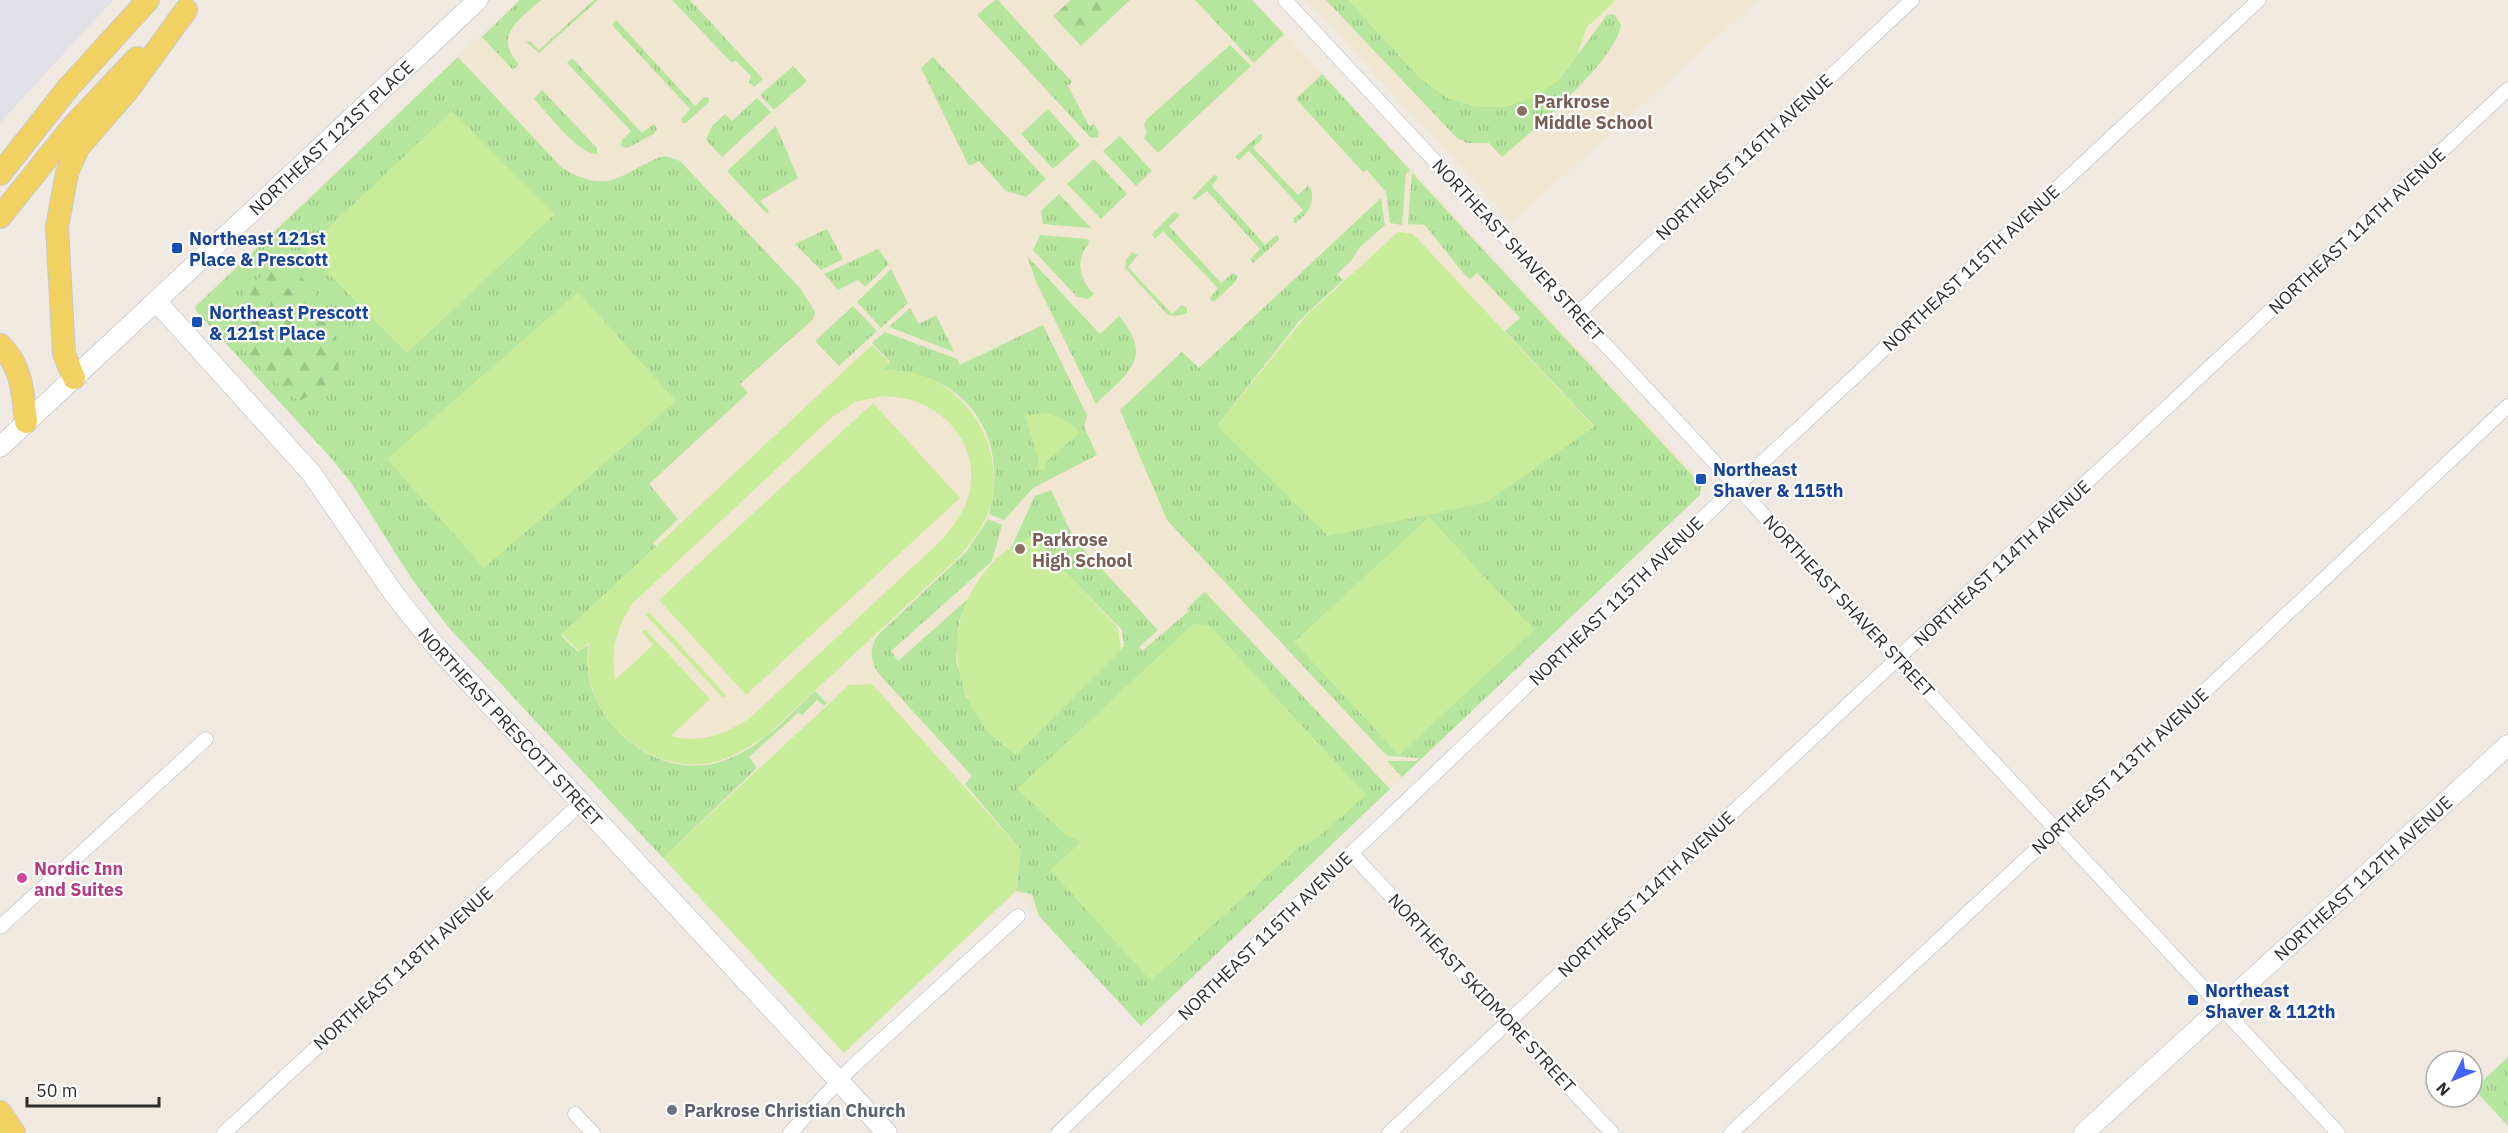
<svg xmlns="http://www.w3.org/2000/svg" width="2508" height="1133" viewBox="0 0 2508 1133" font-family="'IBM Plex Sans',sans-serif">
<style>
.industrial{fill:#e3e1e8}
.education{fill:#f0e6d1}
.grass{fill:url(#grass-tufts)}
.forest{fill:url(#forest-firs)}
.pitch{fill:#c9ec9a;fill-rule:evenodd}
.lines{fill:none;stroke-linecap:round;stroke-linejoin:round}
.street-casing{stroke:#b4b7c1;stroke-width:15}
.secondary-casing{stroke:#b4b7c1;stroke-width:21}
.primary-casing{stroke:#c9c9c9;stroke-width:24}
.street{stroke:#fff;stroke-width:14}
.secondary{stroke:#fff;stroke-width:20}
.primary{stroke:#f2d163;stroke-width:22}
.education-dot{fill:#8d6e63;stroke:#fff;stroke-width:2}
.transit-dot{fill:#1a4fb4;stroke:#fff;stroke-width:2}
.hotel-dot{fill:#d1479c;stroke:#fff;stroke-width:2}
.worship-dot{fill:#6b7280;stroke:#fff;stroke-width:2}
.labels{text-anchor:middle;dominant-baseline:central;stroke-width:4.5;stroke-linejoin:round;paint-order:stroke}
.education-label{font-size:18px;font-weight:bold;fill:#785e54;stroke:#fff;text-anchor:start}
.street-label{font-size:18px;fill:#2e2e2e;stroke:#fff}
.transit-label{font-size:18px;font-weight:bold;fill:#164399;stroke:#fff;text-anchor:start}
.hotel-label{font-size:18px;font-weight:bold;fill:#b23c85;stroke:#fff;text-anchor:start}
.worship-label{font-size:18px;font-weight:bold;fill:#5b616d;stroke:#fff;text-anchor:start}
</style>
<defs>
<pattern id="grass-tufts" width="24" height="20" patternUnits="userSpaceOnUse" patternTransform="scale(1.5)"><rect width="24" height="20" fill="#b6e59e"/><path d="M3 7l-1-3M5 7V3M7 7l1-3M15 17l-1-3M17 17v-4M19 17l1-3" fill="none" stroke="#9dc588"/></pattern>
<pattern id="forest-firs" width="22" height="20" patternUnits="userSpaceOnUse" patternTransform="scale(1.5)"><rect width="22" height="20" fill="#b6e59e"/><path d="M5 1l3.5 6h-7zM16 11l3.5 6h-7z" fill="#9dc588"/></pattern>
</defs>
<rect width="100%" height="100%" fill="#efe9e1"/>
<path class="industrial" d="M 0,0 L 113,0 L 0,123 Z"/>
<g class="education">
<path d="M 518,0 L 1254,0 L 1706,485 L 1705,489 L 1141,1026 L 1016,892 L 844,1053 L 523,706 L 339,462 L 193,306 Z"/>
<path d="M 1306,0 L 1758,0 L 1512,222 Z"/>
</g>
<g class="grass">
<path d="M 520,0 L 541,0 C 520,19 492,36 519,64 L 513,70 L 482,37 Z"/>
<path d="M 594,0 L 598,0 L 539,53 L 526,42 L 530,41 L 539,50 Z"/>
<path d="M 672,0 L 690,0 L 763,79 L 754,87 L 749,82 L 751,76 L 736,61 L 731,62 Z"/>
<path d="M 995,0 L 998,0 L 1072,82 L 1068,86 L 1089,126 L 1094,124 L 1099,132 L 1098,137 L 1091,138 L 977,15 Z"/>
<path d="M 1195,0 L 1252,0 L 1284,34 L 1254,63 Z"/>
<path d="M 1326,0 L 1348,0 L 1422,80 L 1559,80 L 1607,15 L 1614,14 L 1621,25 C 1615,62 1532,131 1502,157 L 1489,143 L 1467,143 L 1457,138 Z"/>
<path d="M 616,20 L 695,106 L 704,97 L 709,98 L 709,102 L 686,123 L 682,123 L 681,119 L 690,109 L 612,25 Z"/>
<path d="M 1230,45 L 1251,66 L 1158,153 L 1144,138 L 1147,133 L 1144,125 L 1146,120 Z"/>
<path d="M 458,57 L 562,168 C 609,195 616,176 658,158 L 665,156 L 680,161 L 800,288 L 815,312 L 814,318 L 808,324 L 740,384 L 748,393 L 649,484 L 678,519 L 653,543 L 656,547 L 561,635 L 578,652 L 588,645 C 587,662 587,679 594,695 C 613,742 669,778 720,762 C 759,750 786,718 815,691 L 827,703 L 824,706 L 817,700 L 802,715 L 798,713 L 749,757 L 757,768 L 663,858 L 449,628 L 411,578 L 352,484 L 331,458 L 196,311 L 195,307 Z"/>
<path d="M 933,57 L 1046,179 L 1026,197 L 1006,191 L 979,161 L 969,166 L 921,68 Z"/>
<path d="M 572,58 L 642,133 L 654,124 L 657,129 L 654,134 L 627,148 L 621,146 L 622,140 L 631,131 L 567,63 Z"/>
<path d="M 793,66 L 807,81 L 774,110 L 760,95 Z"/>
<path d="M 1322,74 L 1410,170 L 1406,174 L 1402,225 L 1390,223 L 1386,192 L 1367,170 L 1363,172 L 1296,99 Z"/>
<path d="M 542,90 L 597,148 L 597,154 C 578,155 547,112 534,99 Z"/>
<path d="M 757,98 L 771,112 L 722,157 L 706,140 L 712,126 L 725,114 L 732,121 Z"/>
<path d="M 1048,109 L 1080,145 L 1053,169 L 1021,134 Z"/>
<path d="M 776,126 L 798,178 L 760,201 L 769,211 L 767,214 L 727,171 Z"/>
<path d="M 1260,134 L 1262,134 L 1262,139 L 1253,148 L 1298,195 L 1308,186 L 1311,188 C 1315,204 1308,213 1296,223 L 1294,223 L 1293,219 L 1303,210 L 1249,151 L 1239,160 L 1236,158 L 1236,156 Z"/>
<path d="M 1120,136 L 1152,171 L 1136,186 L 1103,151 Z"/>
<path d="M 1094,159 L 1127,194 L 1101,219 L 1067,184 Z"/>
<path d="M 1412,173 L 1701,485 L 1700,495 L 1402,777 L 1387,761 L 1416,761 L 1420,758 L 1389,756 L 1384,753 L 1167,520 L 1120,410 L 1182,352 L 1199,368 L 1381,198 L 1385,225 L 1359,248 L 1351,261 L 1337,274 L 1343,280 L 1299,321 L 1217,426 L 1594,426 L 1505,331 L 1520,318 L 1477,273 L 1470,279 L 1464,274 L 1425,225 L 1408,224 Z"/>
<path d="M 1214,175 L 1218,177 L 1212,186 L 1265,245 L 1276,235 L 1279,237 L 1279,240 L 1253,263 L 1250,260 L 1260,249 L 1207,191 L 1195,200 L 1192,198 Z"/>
<path d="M 1059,194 L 1091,228 L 1043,224 L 1041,211 Z"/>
<path d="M 1174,212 L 1180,215 L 1169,226 L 1221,283 L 1233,273 L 1238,276 L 1234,283 L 1215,301 L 1212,302 L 1210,298 L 1218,288 L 1163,231 L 1155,239 L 1152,234 Z"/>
<path d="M 827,229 L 843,259 L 821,270 L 795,244 Z"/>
<path d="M 1040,235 L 1088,239 L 1089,243 C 1075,260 1079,279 1094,294 L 1088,299 L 1077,297 L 1033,250 Z"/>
<path d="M 878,249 L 889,264 L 865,287 L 858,280 L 838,290 L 824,274 Z"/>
<path d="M 1132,252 L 1138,255 L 1128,267 L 1172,314 L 1182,305 L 1187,308 L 1187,313 L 1176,316 L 1168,315 L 1125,268 L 1126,260 Z"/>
<path d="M 1027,256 L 1100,334 L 1119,316 C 1155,359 1127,373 1096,404 L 1037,284 Z"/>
<path d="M 891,269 L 908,303 L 881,328 L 857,302 Z"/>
<path d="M 853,306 L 877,331 L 839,366 L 815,341 Z"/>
<path d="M 910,308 L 919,324 L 936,315 L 954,352 L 889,327 Z"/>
<path d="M 1043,325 L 1087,415 L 1084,427 L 1097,455 L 1033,488 L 1004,520 L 989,514 C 1011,435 965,371 882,370 L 890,362 L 872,343 L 885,332 L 957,359 L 960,365 Z"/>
<path d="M 1051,490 L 1074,539 L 1158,630 L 1139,647 L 1142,651 L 1189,611 L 1187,609 L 1204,592 L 1206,593 L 1390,789 L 1141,1026 L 1039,916 L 1032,894 L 1016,891 L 1021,850 L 965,784 L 972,776 L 878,673 C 870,660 869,648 878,635 L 967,551 L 988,519 L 1002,525 L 992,561 L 891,651 L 898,661 L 969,598 L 959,621 L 956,660 L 966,697 L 1016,755 L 1124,646 L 1122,630 L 1031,537 L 1010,550 L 1035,496 Z"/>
<path d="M 2508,1057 L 2508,1126 L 2474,1089 Z"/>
</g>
<g class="forest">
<path d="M 1071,0 L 1130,0 L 1081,46 L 1053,16 Z"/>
<path d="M 292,266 L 316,294 L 337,341 L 339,371 L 328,387 L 299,401 C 282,389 237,350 237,328 C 236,315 244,299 247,286 L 268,273 Z"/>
</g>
<g class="pitch">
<path d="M 1348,0 L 1614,0 L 1615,1 L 1587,27 L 1577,55 L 1559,80 L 1535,97 L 1506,107 L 1476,107 L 1447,98 L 1422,80 Z"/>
<path d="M 452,111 L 555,214 L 407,353 L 305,250 Z"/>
<path d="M 1398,232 L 1413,234 L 1594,427 L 1487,502 L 1328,536 L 1217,426 L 1306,316 Z"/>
<path d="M 578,292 L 676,401 L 484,568 L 387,459 Z"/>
<path d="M 872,345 L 889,363 L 882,370 C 892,371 904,371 914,373 C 968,388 1003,445 992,500 C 987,522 974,539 960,556 L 767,735 C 749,747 732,759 710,763 C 655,773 597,729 589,675 C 587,664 589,653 589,642 L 579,651 L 562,634 ZM 883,396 C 892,397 902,397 911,400 C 949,411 978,448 970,489 C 967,508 955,523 944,538 L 750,718 C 725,734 701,744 671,736 L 710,699 L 645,629 L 642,632 L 653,645 L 615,680 C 611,647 615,631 633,603 L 831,418 L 855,402 Z"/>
<path d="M 873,403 L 960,498 L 746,695 L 659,600 Z"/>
<path d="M 1040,413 C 1057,415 1067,420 1080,432 L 1046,462 L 1044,471 L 1036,469 L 1039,461 L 1025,416 Z"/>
<path d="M 1429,517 L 1534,630 L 1399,755 L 1294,642 Z"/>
<path d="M 1032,536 L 1118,628 L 1121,650 L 1016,755 C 1006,747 992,738 985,728 C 944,672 948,608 997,558 C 1006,549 1021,543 1032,536 Z"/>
<path d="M 649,612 L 726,695 L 723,698 L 646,615 Z"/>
<path d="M 1193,624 L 1209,625 L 1366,795 L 1316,839 L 1299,847 L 1151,981 L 1050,870 L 1081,842 L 1066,835 L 1017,789 Z"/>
<path d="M 872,684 L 1021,850 L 1016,891 L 844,1053 L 663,858 L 849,685 Z"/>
</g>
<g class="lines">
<g class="street-casing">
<g id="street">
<path d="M 1285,0 L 2338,1133"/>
<path d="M 1577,314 L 1912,0"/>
<path d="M 1351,853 L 1612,1133"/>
<path d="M 0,927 L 206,739"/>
<path d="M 575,1114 L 593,1133"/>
<path d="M 224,1133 L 581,803"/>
<path d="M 790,1133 L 852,1067 L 1018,916"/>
<path d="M 1058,1133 L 1724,498 L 2259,0"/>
<path d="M 1389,1133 L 2508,89"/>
<path d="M 1731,1133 L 2056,831 L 2508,406"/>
</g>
</g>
<g class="secondary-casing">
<g id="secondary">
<path id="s1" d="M 156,301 L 312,474 L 394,594 L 433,643 L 887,1133"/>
<path id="s2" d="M 0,447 L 478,0"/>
<path id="s3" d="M 2084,1133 L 2508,745"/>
</g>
</g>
<g class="primary-casing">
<g id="primary">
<path d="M 0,174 L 68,88 L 148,0"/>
<path d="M 0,217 L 73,126 L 137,58"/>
<path d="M 0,345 C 22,366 23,393 26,422"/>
<path d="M 74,378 L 64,354 L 57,227 L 67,173 L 78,148 L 128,90 L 186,10"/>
<path d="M 0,1112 L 14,1133"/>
</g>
</g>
<use href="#street" class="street"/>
<use href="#secondary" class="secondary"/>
<use href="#primary" class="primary"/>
</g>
<g class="education-dot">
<circle cx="1522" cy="111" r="6"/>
<circle cx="1020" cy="549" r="6"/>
</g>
<g class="transit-dot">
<rect x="171" y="242" width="12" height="12" rx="3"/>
<rect x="191" y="316" width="12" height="12" rx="3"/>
<rect x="1695" y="473" width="12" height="12" rx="3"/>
<rect x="2187" y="994" width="12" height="12" rx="3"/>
</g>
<circle class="hotel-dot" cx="22" cy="878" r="6"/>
<circle class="worship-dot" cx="672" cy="1110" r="6"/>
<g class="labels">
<g class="education-label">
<text x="1534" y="101">Parkrose<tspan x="1534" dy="21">Middle School</tspan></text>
<text x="1032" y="539">Parkrose<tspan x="1032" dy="21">High School</tspan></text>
</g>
<g class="street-label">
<text stroke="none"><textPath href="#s2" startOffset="453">NORTHEAST 121ST PLACE</textPath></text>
<text transform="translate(1744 157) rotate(-43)">NORTHEAST 116TH AVENUE</text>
<text transform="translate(2357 231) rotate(-43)">NORTHEAST 114TH AVENUE</text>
<text transform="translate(1518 250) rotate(47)">NORTHEAST SHAVER STREET</text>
<text transform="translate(1971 268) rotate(-43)">NORTHEAST 115TH AVENUE</text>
<text transform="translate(2002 563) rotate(-43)">NORTHEAST 114TH AVENUE</text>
<text transform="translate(1616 601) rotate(-44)">NORTHEAST 115TH AVENUE</text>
<text transform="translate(1849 606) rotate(47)">NORTHEAST SHAVER STREET</text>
<text stroke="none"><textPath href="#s1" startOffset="555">NORTHEAST PRESCOTT STREET</textPath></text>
<text transform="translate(2120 771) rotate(-43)">NORTHEAST 113TH AVENUE</text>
<text stroke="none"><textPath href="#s3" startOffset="378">NORTHEAST 112TH AVENUE</textPath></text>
<text transform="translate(1646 894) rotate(-43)">NORTHEAST 114TH AVENUE</text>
<text transform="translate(1265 936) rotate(-44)">NORTHEAST 115TH AVENUE</text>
<text transform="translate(403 968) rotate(-42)">NORTHEAST 118TH AVENUE</text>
<text transform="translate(1482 993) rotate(47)">NORTHEAST SKIDMORE STREET</text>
</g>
<g class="transit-label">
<text x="189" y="238">Northeast 121st<tspan x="189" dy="21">Place &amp; Prescott</tspan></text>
<text x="209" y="312">Northeast Prescott<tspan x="209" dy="21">&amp; 121st Place</tspan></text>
<text x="1713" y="469">Northeast<tspan x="1713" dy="21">Shaver &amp; 115th</tspan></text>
<text x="2205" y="990">Northeast<tspan x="2205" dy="21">Shaver &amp; 112th</tspan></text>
</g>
<g class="hotel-label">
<text x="34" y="868">Nordic Inn<tspan x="34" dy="21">and Suites</tspan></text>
</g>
<g class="worship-label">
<text x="684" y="1110">Parkrose Christian Church</text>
</g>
</g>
<g transform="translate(2454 1079) rotate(227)"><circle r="28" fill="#ffffff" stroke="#ababab" stroke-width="1.5"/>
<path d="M0-4.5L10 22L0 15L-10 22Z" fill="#4264fb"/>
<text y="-9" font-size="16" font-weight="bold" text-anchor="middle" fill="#2e2e2e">N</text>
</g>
<path d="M27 1097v9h132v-9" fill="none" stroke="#2e2e2e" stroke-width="3"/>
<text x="36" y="1097" font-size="18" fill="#2e2e2e" stroke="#ffffff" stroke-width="4.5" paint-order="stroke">50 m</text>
</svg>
